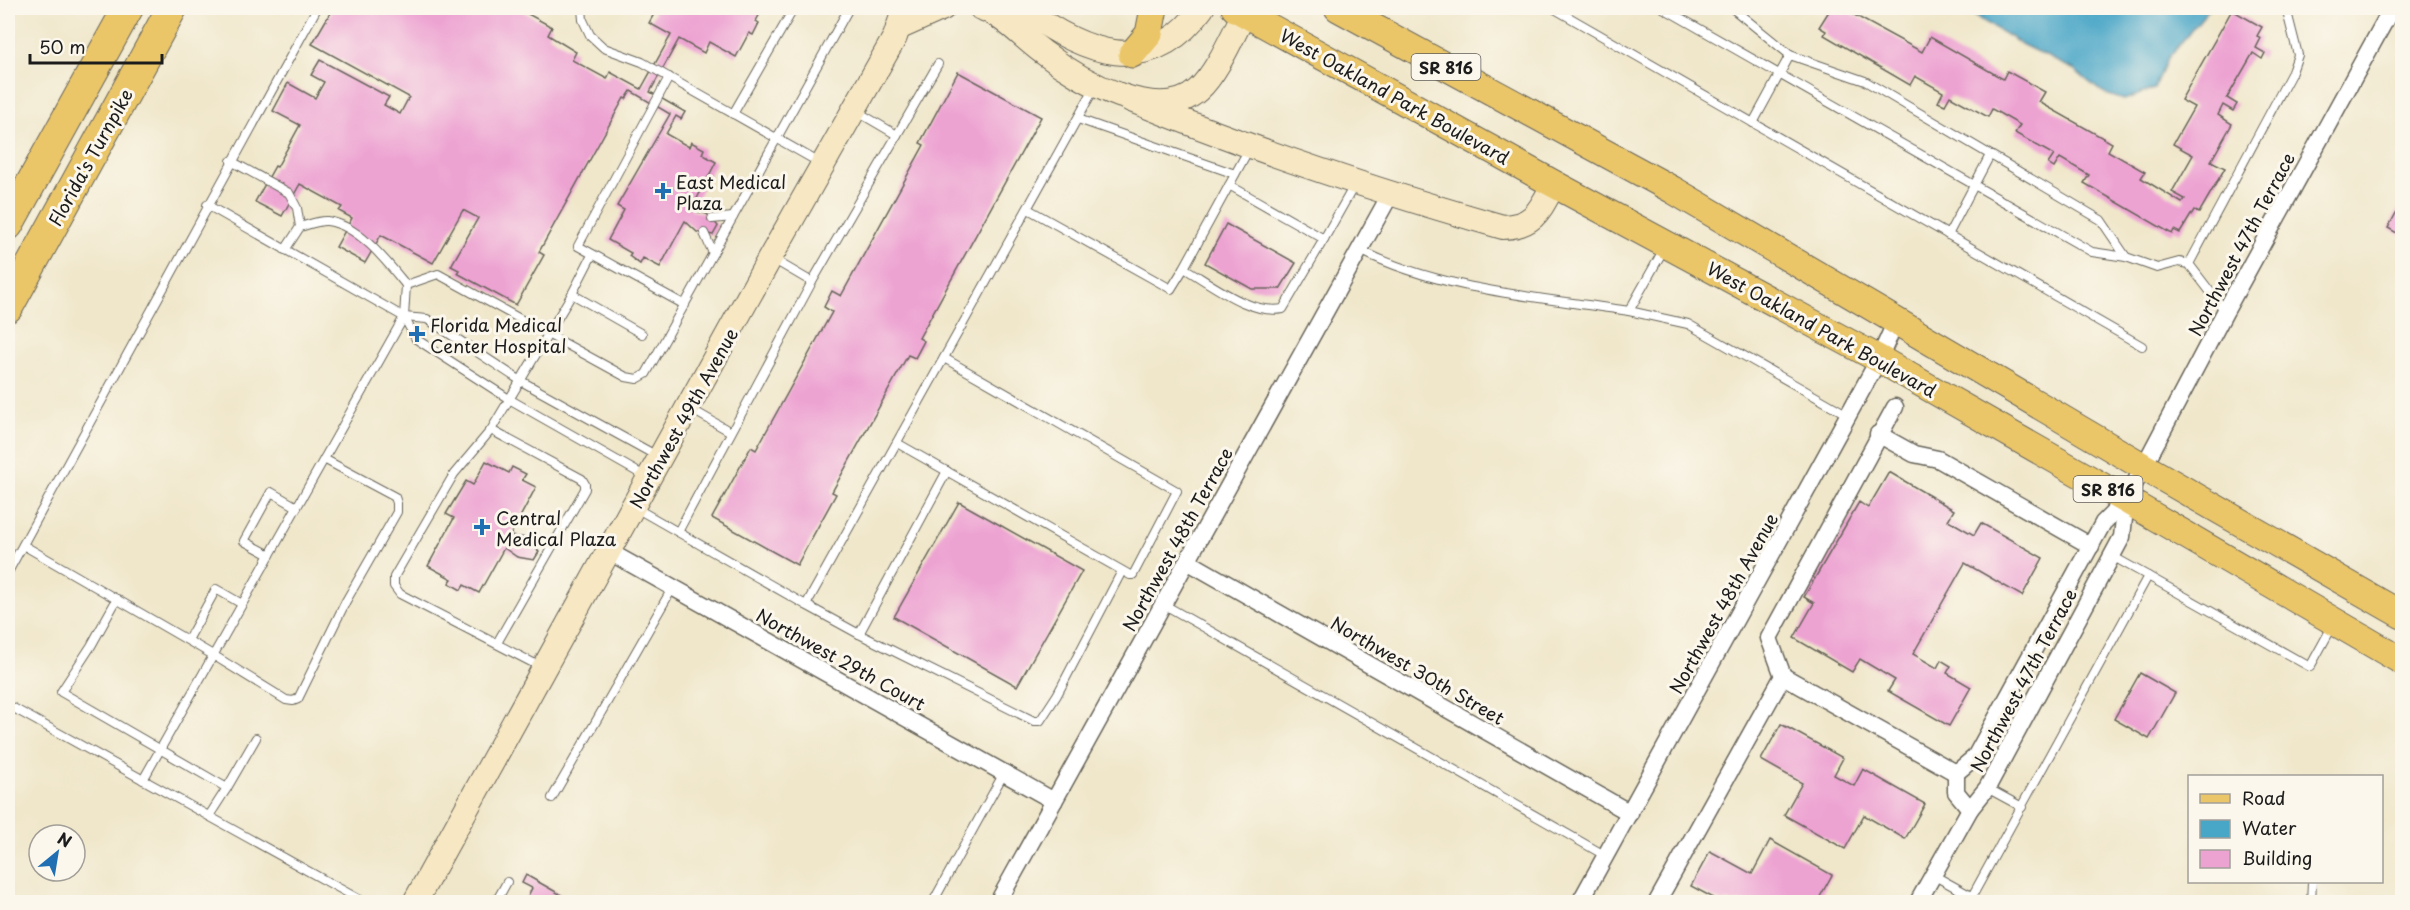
<svg xmlns="http://www.w3.org/2000/svg" width="2410" height="910" viewBox="0 0 2410 910" font-family="'Playpen Sans',sans-serif">
<style>
.water{fill:#48a6c7;stroke:#326172;stroke-width:1.5}
.building{fill:#eda3d2}
.lines{fill:none;stroke-linecap:round;stroke-linejoin:round}
.lane-casing{stroke:#666359;stroke-width:10}
.street-casing{stroke:#666359;stroke-width:19}
.secondary-casing{stroke:#666359;stroke-width:26}
.primary-casing{stroke:#666359;stroke-width:29}
.highway-casing{stroke:#666359;stroke-width:32}
.lane{stroke:#fff;stroke-width:8}
.street{stroke:#fff;stroke-width:16}
.secondary{stroke:#f7e8c3;stroke-width:24}
.primary{stroke:#ebc669;stroke-width:27}
.highway{stroke:#ebc669;stroke-width:30}
.poi-dot{fill:#1f6fb2;stroke:#fbf7ec;stroke-width:2}
.labels{text-anchor:middle;dominant-baseline:central;stroke-width:6;stroke-linejoin:round;paint-order:stroke}
.shield{fill:#fbf7ec;stroke:#5f5e5a;stroke-width:1.5}
.shield-label{font-size:16px;font-weight:bold;fill:#1c1c1c}
.street-label{font-size:18px;fill:#1c1c1c;stroke:#fbf7ec}
.poi-label{font-size:18px;fill:#1c1c1c;stroke:#fbf7ec;text-anchor:start}
</style>
<rect width="100%" height="100%" fill="#fbf7ec"/>
<filter id="ink" filterUnits="userSpaceOnUse"><feTurbulence type="fractalNoise" baseFrequency=".0167" numOctaves="2"/><feDisplacementMap in="SourceGraphic" scale="12" xChannelSelector="R" yChannelSelector="G"/><feConvolveMatrix kernelMatrix="1 2 1 2 8 2 1 2 1" color-interpolation-filters="sRGB"/></filter>
<filter id="wash" filterUnits="userSpaceOnUse"><feTurbulence type="fractalNoise" baseFrequency=".008" numOctaves="4" result="noise"/><feDisplacementMap in="SourceGraphic" scale="24" xChannelSelector="R" yChannelSelector="G"/><feGaussianBlur stdDeviation="1.35" result="paint"/><feColorMatrix in="noise" values="0 0 0 0 0 0 0 0 0 0 0 0 0 0 0 0 0 1.4 0 .05"/><feComposite in="paint" operator="in"/></filter>
<g filter="url(#wash)">
<rect width="100%" height="100%" fill="#f0e7cb"/>
<path class="water" d="M 1962,8 L 2210,8 L 2168,58 L 2154,89 L 2124,100 L 2103,93 L 2073,69 L 2023,45 Z"/>
<g id="blocks">
<g class="building">
<path d="M 333,8 L 517,8 L 552,27 L 548,35 L 576,52 L 572,60 L 607,79 L 610,72 L 641,89 L 671,35 L 649,23 L 655,12 L 647,8 L 763,8 L 756,21 L 759,23 L 753,35 L 749,33 L 736,57 L 709,42 L 704,53 L 679,39 L 650,92 L 685,112 L 681,119 L 676,116 L 666,134 L 689,147 L 691,142 L 704,149 L 702,154 L 716,162 L 691,210 L 707,214 L 718,226 L 713,235 L 697,232 L 685,221 L 660,267 L 643,258 L 640,264 L 629,256 L 631,253 L 608,240 L 624,210 L 617,206 L 670,114 L 631,91 L 626,99 L 624,98 L 539,252 L 544,255 L 516,305 L 457,273 L 459,270 L 451,266 L 478,218 L 463,210 L 433,263 L 381,235 L 365,263 L 336,247 L 352,218 L 339,211 L 342,207 L 300,184 L 282,216 L 255,202 L 275,166 L 277,167 L 300,125 L 273,111 L 288,83 L 315,98 L 324,82 L 311,75 L 320,60 L 389,97 L 384,105 L 400,114 L 409,97 L 312,44 Z"/>
<path d="M 1831,8 L 1846,8 L 1845,10 L 1922,52 L 1930,37 L 2003,79 L 2007,71 L 2045,92 L 2039,102 L 2112,143 L 2108,151 L 2145,172 L 2141,178 L 2182,203 L 2185,199 L 2172,192 L 2193,155 L 2173,144 L 2194,107 L 2181,100 L 2232,10 L 2262,27 L 2257,36 L 2261,38 L 2256,48 L 2265,53 L 2262,59 L 2253,53 L 2227,98 L 2237,104 L 2233,111 L 2223,105 L 2218,115 L 2232,124 L 2211,161 L 2225,168 L 2199,213 L 2194,210 L 2180,233 L 2174,230 L 2172,234 L 2084,183 L 2089,175 L 2060,158 L 2054,168 L 2048,164 L 2054,155 L 2015,133 L 2020,125 L 1992,109 L 1988,117 L 1950,96 L 1945,105 L 1938,102 L 1943,92 L 1915,76 L 1910,85 L 1824,35 L 1826,31 L 1819,27 Z"/>
<path d="M 958,72 L 1041,117 L 919,338 L 924,341 L 915,358 L 908,355 L 832,492 L 836,494 L 797,565 L 712,518 L 751,447 L 756,450 L 832,312 L 824,307 L 832,291 L 841,296 L 924,145 L 920,143 Z"/>
<path d="M 2402,202 L 2402,236 L 2388,228 Z"/>
<path d="M 1226,224 L 1296,263 L 1280,289 L 1252,289 L 1205,263 Z"/>
<path d="M 486,461 L 509,473 L 512,467 L 526,474 L 522,480 L 536,487 L 510,536 L 527,538 L 539,552 L 534,560 L 517,557 L 504,548 L 479,593 L 464,585 L 461,590 L 449,583 L 452,579 L 428,566 L 454,518 L 446,514 L 466,481 L 473,485 Z"/>
<path d="M 1889,472 L 1954,510 L 1948,520 L 1974,535 L 1981,523 L 2043,558 L 2022,596 L 1965,563 L 1913,654 L 1937,668 L 1941,660 L 1951,666 L 1947,673 L 1971,687 L 1949,726 L 1888,691 L 1895,680 L 1860,659 L 1852,672 L 1794,638 L 1814,603 L 1804,597 L 1859,502 L 1868,508 Z"/>
<path d="M 959,502 L 1082,571 L 1017,686 L 894,617 Z"/>
<path d="M 2140,673 L 2175,693 L 2149,739 L 2114,719 Z"/>
<path d="M 1781,724 L 1843,758 L 1834,775 L 1854,786 L 1863,769 L 1925,804 L 1905,839 L 1864,815 L 1845,849 L 1784,815 L 1802,783 L 1761,760 Z"/>
<path d="M 1770,840 L 1832,875 L 1817,902 L 1721,902 L 1691,886 L 1710,851 L 1752,874 Z"/>
<path d="M 526,875 L 572,901 L 571,902 L 525,902 L 532,888 L 522,883 Z"/>
</g>
</g>
</g>
<g filter="url(#ink)">
<use href="#blocks" fill-opacity="0" stroke="#666359" stroke-width="1.5"/>
<g class="lines">
<g class="lane-casing">
<g id="lane">
<path d="M 582,8 L 583,20 L 590,35 L 604,48 L 642,62 L 820,163"/>
<path d="M 1553,8 L 2142,346"/>
<path d="M 1663,8 L 2092,252 L 2126,257 L 2157,268 L 2179,262 L 2189,264 L 2225,311"/>
<path d="M 1732,8 L 1790,55 L 1865,81 L 2101,220 L 2126,257"/>
<path d="M 669,77 L 578,246 L 685,305"/>
<path d="M 856,111 L 897,135"/>
<path d="M 733,114 L 794,8"/>
<path d="M 1078,119 L 1235,174"/>
<path d="M 1753,123 L 1790,55"/>
<path d="M 231,161 L 289,193 L 297,208 L 300,227"/>
<path d="M 1229,185 L 1324,239 L 1283,309 C 1250,315 1213,285 1184,268 L 1250,147"/>
<path d="M 207,205 L 404,317"/>
<path d="M 1028,209 L 1171,289 L 1184,268"/>
<path d="M 712,219 L 733,217"/>
<path d="M 704,233 L 713,253"/>
<path d="M 1948,235 L 1990,155"/>
<path d="M 1324,239 L 1355,184"/>
<path d="M 285,250 L 300,227 C 308,225 319,220 327,221 C 359,225 387,262 406,285"/>
<path d="M 1360,250 C 1441,291 1540,297 1629,311 L 1665,247"/>
<path d="M 771,258 L 812,282"/>
<path d="M 2189,264 L 2292,72 L 2298,55 L 2286,8"/>
<path d="M 572,294 L 642,334"/>
<path d="M 1629,311 L 1688,324 L 1848,415"/>
<path d="M 689,408 L 731,432"/>
<path d="M 491,430 L 582,479 L 585,484 L 585,489 L 497,643"/>
<path d="M 897,443 L 1130,575 L 1133,575 L 1177,491 L 944,358"/>
<path d="M 648,478 L 509,399 L 416,339 L 404,317 L 406,285 L 438,274 L 626,377 L 637,379 L 646,374 L 849,8"/>
<path d="M 634,507 L 806,605 L 1095,87"/>
<path d="M 678,532 L 812,282 L 938,64"/>
<path d="M 23,545 L 213,655 L 286,700 L 293,701 L 298,699 L 346,601 L 397,512 L 397,503 L 395,497 L 324,459"/>
<path d="M 270,555 L 244,541 L 271,492 L 297,507"/>
<path d="M 8,572 L 317,8"/>
<path d="M 2148,576 L 2310,667 L 2333,625"/>
<path d="M 117,599 L 91,646 L 61,692 L 227,788 L 209,816"/>
<path d="M 1163,604 L 1606,856"/>
<path d="M 806,605 L 859,634 L 947,471"/>
<path d="M 859,634 L 1034,721 L 1040,721 L 1057,695 L 1122,571"/>
<path d="M 188,640 L 216,589 L 242,604"/>
<path d="M 543,668 L 400,594 L 394,586 L 394,577 L 454,474 L 491,430 L 572,294 L 592,255"/>
<path d="M 8,705 L 364,902"/>
<path d="M 143,780 L 404,317 L 427,319 L 521,381 L 657,456"/>
<path d="M 227,788 L 256,738"/>
<path d="M 1987,788 L 2022,807"/>
<path d="M 552,798 L 673,587"/>
<path d="M 1933,875 L 1973,897"/>
<path d="M 496,902 L 507,882"/>
<path d="M 933,902 L 1004,773"/>
<path d="M 1969,902 L 2148,576 L 2112,556"/>
<path d="M 2311,902 L 2312,882"/>
</g>
</g>
<g class="street-casing">
<g id="street">
<path d="M 1878,434 L 1914,454 L 1938,459 L 2091,546"/>
<path d="M 608,551 L 1054,801"/>
<path d="M 1187,561 L 1630,813"/>
<path d="M 1783,676 L 1956,773"/>
<path d="M 1956,773 L 1975,757 L 2103,523 L 2126,500 L 2225,312 L 2392,8"/>
<path d="M 1970,809 L 1987,788 L 2122,537 L 2126,500"/>
<path d="M 998,902 L 1390,195"/>
<path d="M 1580,902 L 1879,359 L 1896,321"/>
<path d="M 1657,902 L 1783,676 L 1769,638 L 1895,407"/>
<path d="M 1918,902 L 1970,809 L 1956,792 L 1956,773"/>
</g>
</g>
<g class="secondary-casing">
<g id="secondary">
<path d="M 981,8 C 1004,15 1024,39 1044,53 C 1079,80 1159,126 1198,90 C 1218,72 1234,32 1247,8"/>
<path d="M 1022,8 C 1083,53 1150,81 1202,8"/>
<path d="M 898,28 L 943,8"/>
<path d="M 1131,100 C 1253,150 1377,191 1503,227 C 1535,226 1540,209 1554,184"/>
<path d="M 415,902 L 770,258 L 895,37 L 903,13 L 908,8"/>
</g>
</g>
<g class="primary-casing">
<g id="primary">
<path d="M 1235,8 L 1554,184 L 1879,359 L 2126,500 L 2402,661"/>
<path d="M 1338,8 L 1673,190 L 2144,467 L 2402,615"/>
<path d="M 1132,54 L 1149,34 L 1154,8"/>
</g>
</g>
<g class="highway-casing">
<g id="highway">
<path d="M 8,225 L 128,8"/>
<path d="M 8,307 L 172,8"/>
</g>
</g>
<use href="#lane" class="lane"/>
<use href="#street" class="street"/>
<use href="#secondary" class="secondary"/>
<use href="#primary" class="primary"/>
<use href="#highway" class="highway"/>
</g>
</g>
<g class="poi-dot">
<path d="M660 182h6v6h6v6h-6v6h-6v-6h-6v-6h6z"/>
<path d="M414 325h6v6h6v6h-6v6h-6v-6h-6v-6h6z"/>
<path d="M479 518h6v6h6v6h-6v6h-6v-6h-6v-6h6z"/>
</g>
<g class="labels">
<g class="shield">
<rect x="1411.5" y="54" width="69" height="26" rx="4.5"/>
<rect x="2073.5" y="476" width="69" height="26" rx="4.5"/>
</g>
<g class="shield-label">
<text x="1446" y="67">SR 816</text>
<text x="2108" y="489">SR 816</text>
</g>
<g class="street-label">
<text transform="translate(1395 96) rotate(29)">West Oakland Park Boulevard</text>
<text transform="translate(90 157) rotate(-61)">Florida's Turnpike</text>
<text transform="translate(2241 244) rotate(-62)">Northwest 47th Terrace</text>
<text transform="translate(1822 329) rotate(29)">West Oakland Park Boulevard</text>
<text transform="translate(683 418) rotate(-61)">Northwest 49th Avenue</text>
<text transform="translate(1177 539) rotate(-61)">Northwest 48th Terrace</text>
<text transform="translate(1723 603) rotate(-61)">Northwest 48th Avenue</text>
<text transform="translate(841 659) rotate(29)">Northwest 29th Court</text>
<text transform="translate(1418 670) rotate(30)">Northwest 30th Street</text>
<text transform="translate(2023 680) rotate(-62)">Northwest 47th Terrace</text>
</g>
<g class="poi-label">
<text x="676" y="181">East Medical<tspan x="676" dy="21">Plaza</tspan></text>
<text x="430" y="324">Florida Medical<tspan x="430" dy="21">Center Hospital</tspan></text>
<text x="496" y="517">Central<tspan x="496" dy="21">Medical Plaza</tspan></text>
</g>
</g>
<rect width="2410" height="910" fill="none" stroke="#fbf7ec" stroke-width="30"/>
<rect x="2188" y="775" width="195" height="108" fill="#fbf7ec" stroke="#a29f99" stroke-width="1.5"/>
<rect x="2200" y="794" width="30" height="9" fill="#ebc669" stroke="#a29f99" stroke-width="1.5"/>
<text x="2242" y="805" font-size="18" fill="#1c1c1c">Road</text>
<rect x="2200" y="820" width="30" height="18" fill="#48a6c7" stroke="#a29f99" stroke-width="1.5"/>
<text x="2242" y="835" font-size="18" fill="#1c1c1c">Water</text>
<rect x="2200" y="850" width="30" height="18" fill="#eda3d2" stroke="#a29f99" stroke-width="1.5"/>
<text x="2242" y="865" font-size="18" fill="#1c1c1c">Building</text>
<g transform="translate(57 853) rotate(30)"><circle r="28" fill="#fbf7ec" stroke="#a29f99" stroke-width="1.5"/>
<path d="M0-4.5L10 22L0 15L-10 22Z" fill="#1f6fb2"/>
<text y="-9" font-size="16" font-weight="bold" text-anchor="middle" fill="#1c1c1c">N</text>
</g>
<path d="M30 54v9h132v-9" fill="none" stroke="#1c1c1c" stroke-width="3"/>
<text x="39" y="54" font-size="18" fill="#1c1c1c" stroke="#fbf7ec" stroke-width="4.5" paint-order="stroke">50 m</text>
</svg>
